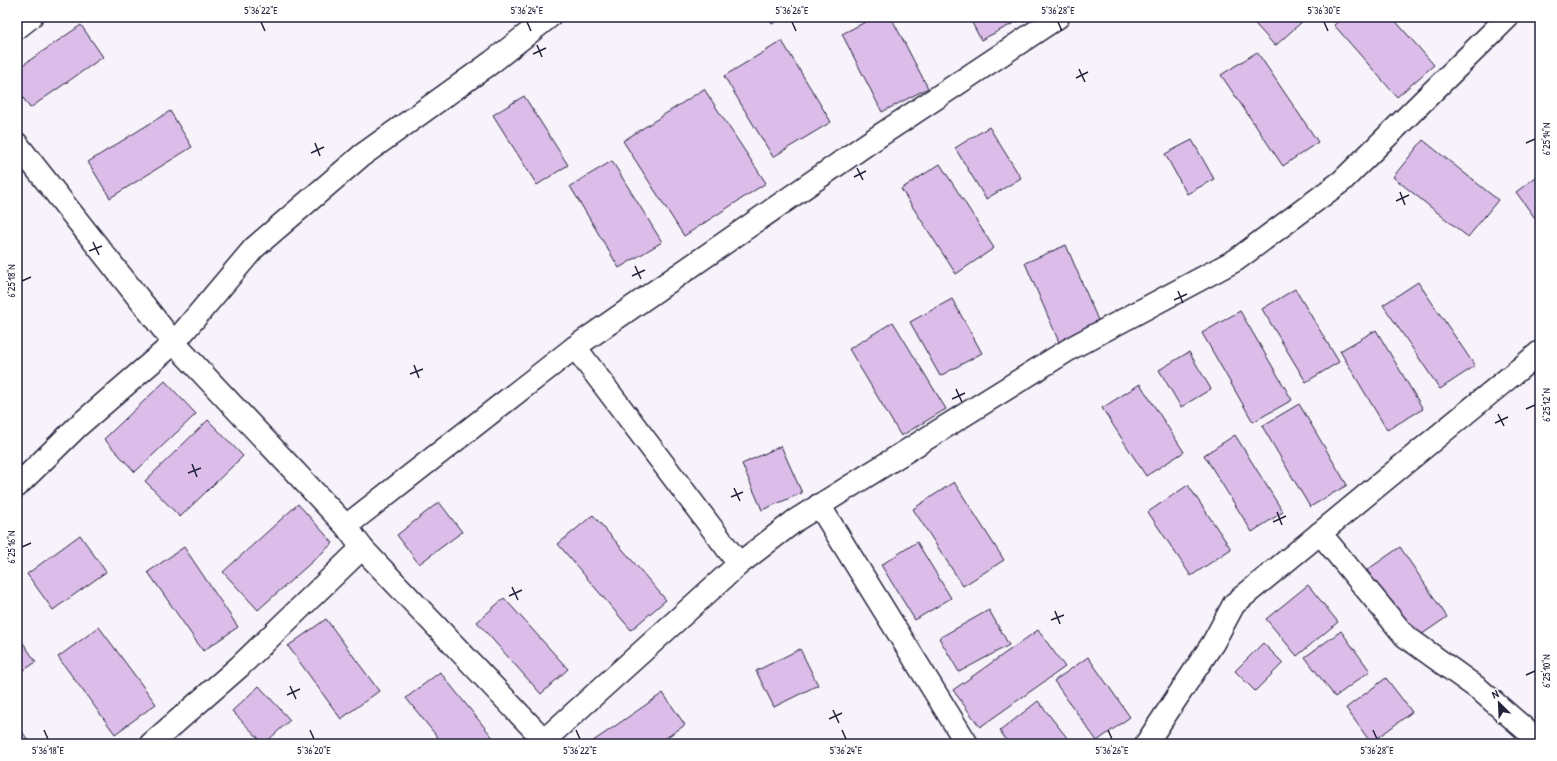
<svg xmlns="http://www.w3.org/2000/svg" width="1557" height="761" viewBox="0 0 1557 761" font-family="'Patrick Hand',sans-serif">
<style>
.building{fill:#dcbdea;stroke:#22223b}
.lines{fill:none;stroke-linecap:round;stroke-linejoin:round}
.minor-casing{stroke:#22223b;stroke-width:25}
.minor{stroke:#fff;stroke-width:22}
.ticks{fill:none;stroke:#22223b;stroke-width:1.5}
.neatline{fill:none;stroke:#22223b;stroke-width:1.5}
.ticks-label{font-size:10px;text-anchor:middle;fill:#22223b}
</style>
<rect width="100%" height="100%" fill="#f8f2fb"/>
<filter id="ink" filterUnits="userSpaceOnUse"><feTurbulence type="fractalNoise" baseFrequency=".025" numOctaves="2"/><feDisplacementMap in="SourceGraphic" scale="8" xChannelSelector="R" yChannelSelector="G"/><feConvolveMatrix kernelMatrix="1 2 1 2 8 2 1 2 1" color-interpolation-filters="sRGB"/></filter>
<g filter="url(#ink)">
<g class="building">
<path d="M 768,17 L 783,17 L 772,24 Z"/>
<path d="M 875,17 L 891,17 L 928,88 L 882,112 L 842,34 Z"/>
<path d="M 969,17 L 1016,17 L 1018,21 L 981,40 Z"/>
<path d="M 1249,17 L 1302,17 L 1304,20 L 1275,46 Z"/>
<path d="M 1343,17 L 1392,17 L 1434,65 L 1397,97 L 1334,25 Z"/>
<path d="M 81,25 L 103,57 L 30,108 L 17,89 L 17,69 Z"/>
<path d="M 782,41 L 831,122 L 773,157 L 724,76 Z"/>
<path d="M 1257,52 L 1318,142 L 1283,166 L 1221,75 Z"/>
<path d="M 704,89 L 766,183 L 684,236 L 623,141 Z"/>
<path d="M 524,96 L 568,165 L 537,185 L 493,115 Z"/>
<path d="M 170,111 L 192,147 L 110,198 L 88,162 Z"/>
<path d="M 989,127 L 1021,178 L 986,199 L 955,148 Z"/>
<path d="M 1192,140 L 1214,179 L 1187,194 L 1165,154 Z"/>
<path d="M 1423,140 L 1498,200 L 1468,237 L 1393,177 Z"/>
<path d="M 612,161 L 662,242 L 619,268 L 570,186 Z"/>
<path d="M 940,164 L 994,248 L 956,274 L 901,189 Z"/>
<path d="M 1540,174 L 1540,225 L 1516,192 Z"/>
<path d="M 1066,245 L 1100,325 L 1059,342 L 1025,263 Z"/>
<path d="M 1418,282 L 1475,366 L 1440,389 L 1383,305 Z"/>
<path d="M 1295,289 L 1339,362 L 1306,382 L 1262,309 Z"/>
<path d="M 952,299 L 982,353 L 940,376 L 910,322 Z"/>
<path d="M 1240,311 L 1292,400 L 1253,422 L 1202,333 Z"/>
<path d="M 893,322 L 946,409 L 901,436 L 849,349 Z"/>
<path d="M 1376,330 L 1423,409 L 1387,430 L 1340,351 Z"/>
<path d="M 1189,352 L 1211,389 L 1181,407 L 1159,370 Z"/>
<path d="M 165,381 L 196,414 L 135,472 L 104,439 Z"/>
<path d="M 1140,384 L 1184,452 L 1146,476 L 1102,408 Z"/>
<path d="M 1299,404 L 1347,485 L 1310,507 L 1262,426 Z"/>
<path d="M 208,420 L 243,456 L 180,517 L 145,481 Z"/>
<path d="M 1235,435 L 1283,512 L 1252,532 L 1204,455 Z"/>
<path d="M 781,446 L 802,493 L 762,510 L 742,464 Z"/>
<path d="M 954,482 L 1004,560 L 963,586 L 913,509 Z"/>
<path d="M 1188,485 L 1231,549 L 1191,576 L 1148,512 Z"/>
<path d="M 439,502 L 462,532 L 419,564 L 397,535 Z"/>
<path d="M 298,504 L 333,543 L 258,610 L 223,572 Z"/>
<path d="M 593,515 L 666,600 L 631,630 L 558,544 Z"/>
<path d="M 80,535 L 106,572 L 53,610 L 27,574 Z"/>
<path d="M 917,542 L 951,598 L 915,620 L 881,565 Z"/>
<path d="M 184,547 L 238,627 L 203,651 L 148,572 Z"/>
<path d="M 1400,547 L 1447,617 L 1415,639 L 1367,570 Z"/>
<path d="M 1308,585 L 1338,622 L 1297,656 L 1266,619 Z"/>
<path d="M 504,598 L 568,669 L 541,694 L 477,622 Z"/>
<path d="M 989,610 L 1009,645 L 959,672 L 939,638 Z"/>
<path d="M 326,619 L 379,691 L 341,719 L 288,646 Z"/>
<path d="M 99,627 L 156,704 L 115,734 L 58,657 Z"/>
<path d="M 1038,630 L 1065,667 L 980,727 L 953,690 Z"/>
<path d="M 1341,631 L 1370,671 L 1335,697 L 1305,657 Z"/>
<path d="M 17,634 L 36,662 L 17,675 Z"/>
<path d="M 1263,643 L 1283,663 L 1255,691 L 1235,671 Z"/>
<path d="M 800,649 L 818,685 L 774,707 L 756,671 Z"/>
<path d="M 1088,657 L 1130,717 L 1097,741 L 1054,681 Z"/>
<path d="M 440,672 L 498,744 L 443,744 L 406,698 Z"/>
<path d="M 1386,678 L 1412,712 L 1371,743 L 1346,708 Z"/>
<path d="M 259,686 L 290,720 L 264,744 L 232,711 Z"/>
<path d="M 663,693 L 685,725 L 657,744 L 589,744 Z"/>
<path d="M 1038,701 L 1072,744 L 1009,744 L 1000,731 Z"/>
<path d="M 17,723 L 30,744 L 17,744 Z"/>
</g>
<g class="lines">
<g class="minor-casing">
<g id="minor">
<path d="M 17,28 L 31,17"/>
<path d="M 17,144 L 174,343 L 346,526 L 362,548 L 544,740"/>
<path d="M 575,347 L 739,564"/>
<path d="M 17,486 L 78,426 L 174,343 L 254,248 L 361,156 L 492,62 L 549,17"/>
<path d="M 819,505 L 967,744"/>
<path d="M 346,526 L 575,347 L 867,144 L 1058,17"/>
<path d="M 1320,533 L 1405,636 L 1480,690 L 1540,742"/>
<path d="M 151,744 L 239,667 L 362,548"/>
<path d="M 540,744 L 739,564 L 796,520 L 1073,347 L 1236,260 L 1342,181 L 1508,17"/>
<path d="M 1146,744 L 1213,643 L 1234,604 L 1540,352"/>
</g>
</g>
<use href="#minor" class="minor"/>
</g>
</g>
<path class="ticks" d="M 261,22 L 265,31M 527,22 L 531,31M 792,22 L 796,31M 1058,22 L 1062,31M 1324,22 L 1328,31M 537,45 L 542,57M 533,54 L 546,48M 1079,69 L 1085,82M 1076,78 L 1088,72M 315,143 L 320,156M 1526,143 L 1535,139M 311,153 L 324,147M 857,168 L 863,180M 854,177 L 866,171M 1400,192 L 1405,205M 1396,201 L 1409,195M 93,242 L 99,255M 89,251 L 102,246M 635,266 L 641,279M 632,276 L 645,270M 22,281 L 31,277M 1178,291 L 1183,303M 1174,300 L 1187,294M 414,365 L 419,378M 410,374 L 423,369M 956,389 L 962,402M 952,399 L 965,393M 1526,409 L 1535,405M 1498,414 L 1504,426M 1495,423 L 1508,417M 192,464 L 197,477M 188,473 L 201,468M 734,488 L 740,501M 731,497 L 743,492M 1277,512 L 1282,525M 1273,522 L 1286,516M 22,547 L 31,543M 512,587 L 518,600M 509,596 L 522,590M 1055,611 L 1060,624M 1051,620 L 1064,615M 1526,675 L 1535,671M 290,686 L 296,699M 287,695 L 300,689M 833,710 L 839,723M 829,719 L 842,713M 44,730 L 48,739M 310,730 L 314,739M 576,730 L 580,739M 842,730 L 846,739M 1108,730 L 1112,739M 1373,730 L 1377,739"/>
<rect width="1557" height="761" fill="none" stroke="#fff" stroke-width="44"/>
<g transform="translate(1499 703) rotate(336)" stroke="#ffffff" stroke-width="3" paint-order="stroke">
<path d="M0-3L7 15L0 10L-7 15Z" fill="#22223b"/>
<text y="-6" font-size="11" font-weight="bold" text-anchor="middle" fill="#22223b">N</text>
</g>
<rect x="22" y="22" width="1513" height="717" class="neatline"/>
<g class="ticks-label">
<text x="261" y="14">5°36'22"E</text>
<text x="527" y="14">5°36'24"E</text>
<text x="792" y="14">5°36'26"E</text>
<text x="1058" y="14">5°36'28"E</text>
<text x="1324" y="14">5°36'30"E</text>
<text transform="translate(1546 139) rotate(-90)" y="4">6°25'14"N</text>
<text transform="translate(11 281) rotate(-90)" y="4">6°25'18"N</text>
<text transform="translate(1546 405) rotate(-90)" y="4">6°25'12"N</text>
<text transform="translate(11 547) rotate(-90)" y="4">6°25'16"N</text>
<text transform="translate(1546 671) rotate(-90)" y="4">6°25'10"N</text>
<text x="48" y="754">5°36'18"E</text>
<text x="314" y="754">5°36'20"E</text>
<text x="580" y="754">5°36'22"E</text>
<text x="846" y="754">5°36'24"E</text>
<text x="1112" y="754">5°36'26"E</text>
<text x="1377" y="754">5°36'28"E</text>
</g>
</svg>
